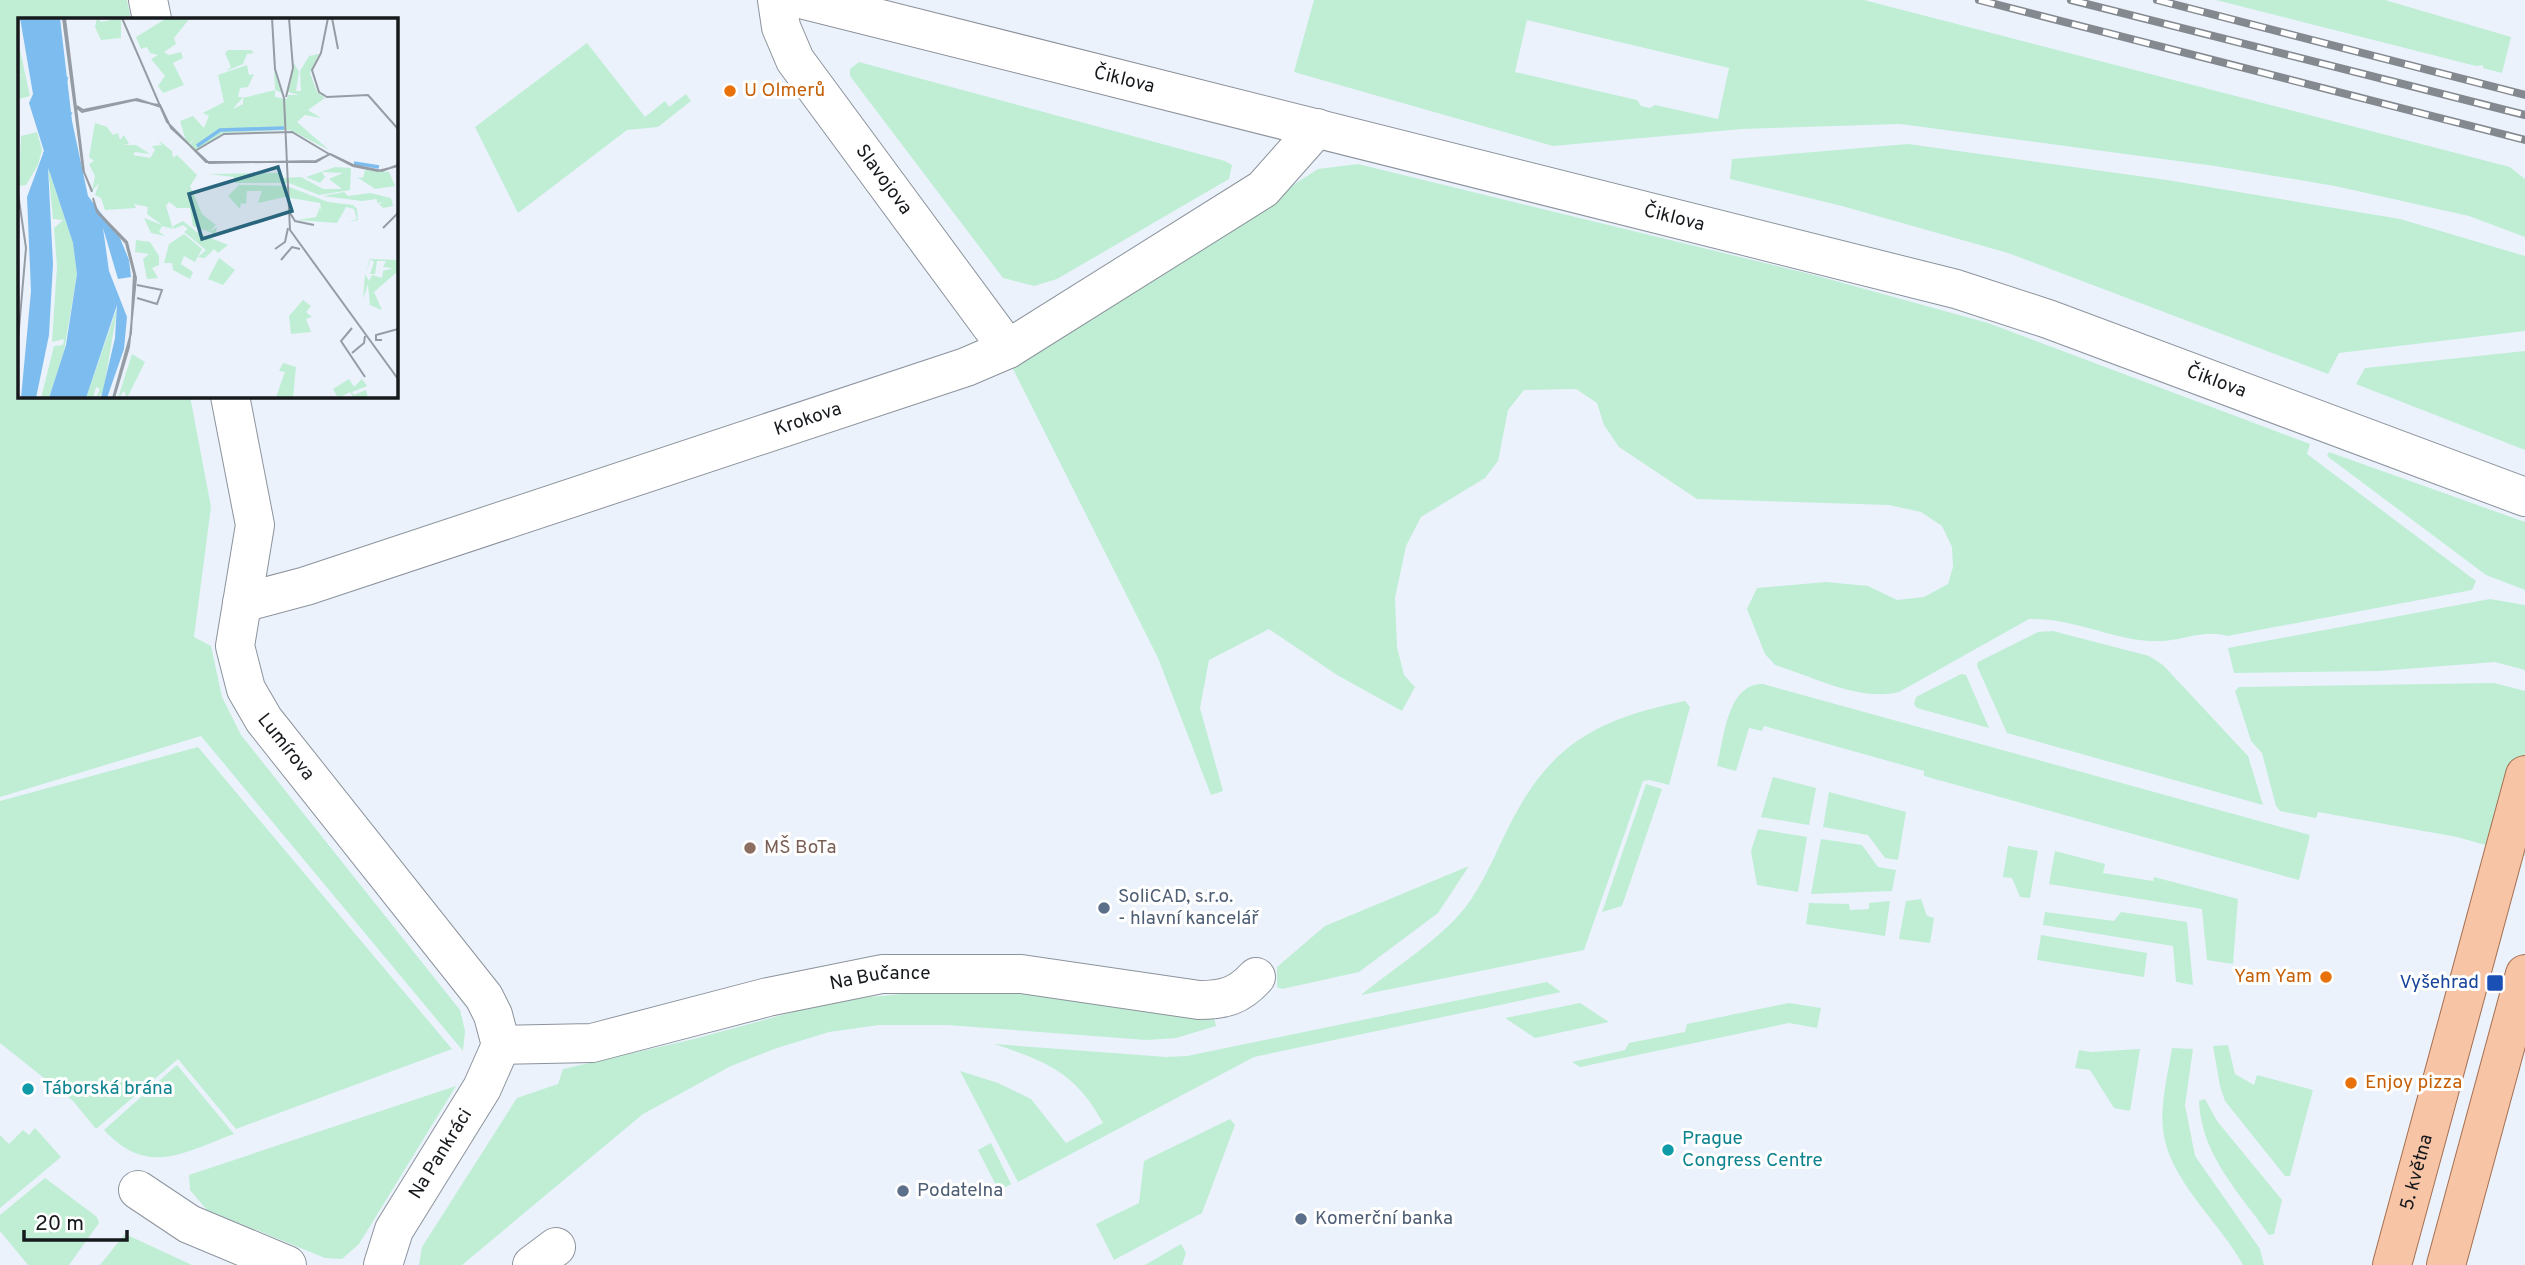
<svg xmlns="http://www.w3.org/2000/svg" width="2525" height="1265" viewBox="0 0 2525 1265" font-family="Overpass,sans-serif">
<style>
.green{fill:#bfeed5;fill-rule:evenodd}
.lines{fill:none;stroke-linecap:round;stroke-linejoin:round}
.minor-casing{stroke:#8c939c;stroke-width:40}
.major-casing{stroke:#a56f50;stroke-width:40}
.minor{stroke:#fff;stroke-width:38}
.major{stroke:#f7c4a6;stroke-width:38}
.rail-casing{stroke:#84898f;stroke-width:8}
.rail{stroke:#fff;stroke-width:5;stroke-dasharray:16;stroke-linecap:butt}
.food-dot{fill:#e8710a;stroke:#fff;stroke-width:2.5}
.education-dot{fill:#8d6e63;stroke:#fff;stroke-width:2.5}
.service-dot{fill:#5c6f8a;stroke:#fff;stroke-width:2.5}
.transit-dot{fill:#1a4fb4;stroke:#fff;stroke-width:2.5}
.culture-dot{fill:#0f9aa8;stroke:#fff;stroke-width:2.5}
.labels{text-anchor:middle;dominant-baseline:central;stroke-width:6;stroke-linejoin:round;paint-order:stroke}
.street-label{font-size:19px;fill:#171a1d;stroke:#fff}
.food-label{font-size:19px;fill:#c56008;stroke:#fff;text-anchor:start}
.education-label{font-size:19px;fill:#785e54;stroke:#fff;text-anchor:start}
.service-label{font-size:19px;fill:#4e5e75;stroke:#fff;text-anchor:start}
.transit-label{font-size:19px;fill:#164399;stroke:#fff;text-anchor:end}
.culture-label{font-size:19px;fill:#0d838f;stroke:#fff;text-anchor:start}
.inset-river{fill:none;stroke:#7dbcef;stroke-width:3.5}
.inset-road{fill:none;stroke:#969ca3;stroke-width:2}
.view{fill:#29657c;fill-opacity:0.15;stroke:#29657c;stroke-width:3.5}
.inset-edge{fill:none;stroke:#171a1d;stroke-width:3.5}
</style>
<rect width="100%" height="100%" fill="#ebf2fc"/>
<g class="green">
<path d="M 0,0 L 127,0 L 131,19 L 19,19 L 19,396 L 190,396 L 211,507 L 194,637 L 211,646 L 222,697 L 241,735 L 460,1010 L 465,1031 L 463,1051 L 201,736 L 0,797 Z"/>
<path d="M 1314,0 L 1864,0 L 2510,167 L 2525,179 L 2525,237 L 2469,216 L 2335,186 L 2215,166 L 1900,124 L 1742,129 L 1553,146 L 1294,72 ZM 1527,20 L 1729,68 L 1718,119 L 1655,105 L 1650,108 L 1641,106 L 1637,100 L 1515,72 Z"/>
<path d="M 2216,0 L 2385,0 L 2511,37 L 2502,73 L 2483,68 L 2483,65 L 2476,66 Z"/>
<path d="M 587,43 L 645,117 L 665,101 L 669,107 L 686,94 L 691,101 L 658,127 L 627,130 L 518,213 L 475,127 Z"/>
<path d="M 859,62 L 1225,161 L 1232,165 L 1229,179 L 1057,279 L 1034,286 L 1003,278 L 850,76 L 850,69 Z"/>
<path d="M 1908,144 L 2167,180 L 2400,219 L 2525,256 L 2525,331 L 2339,353 L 2328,374 L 2008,253 L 1842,206 L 1730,179 L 1732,159 Z"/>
<path d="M 1358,164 L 1814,275 L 1988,323 L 2310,444 L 2307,454 L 2476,581 L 2472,590 L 2227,636 C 2207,629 2183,640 2162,641 C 2117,643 2075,617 2029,619 L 1899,692 C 1860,702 1812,676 1775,665 L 1765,654 L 1747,609 L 1757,588 L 1826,582 L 1868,586 L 1897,600 L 1924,597 L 1948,584 L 1953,567 L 1952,547 L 1942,526 L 1921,512 L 1889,505 L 1697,499 L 1619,447 L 1604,425 L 1597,403 L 1576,389 L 1524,390 L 1508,410 L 1498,461 L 1485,478 L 1421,517 L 1406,546 L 1395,598 L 1397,647 L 1404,675 L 1415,687 L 1402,711 L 1337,675 L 1269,629 L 1209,660 L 1200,708 L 1223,791 L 1211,795 L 1158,658 L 1012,367 L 1318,169 Z"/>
<path d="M 2525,351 L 2525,450 L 2356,384 L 2365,368 Z"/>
<path d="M 2329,452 L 2525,522 L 2525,590 L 2486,575 L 2327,456 Z"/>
<path d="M 2490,599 L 2525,605 L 2525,670 L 2495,662 L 2379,671 L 2234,673 L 2228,648 Z"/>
<path d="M 2053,631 L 2149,656 L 2163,665 L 2248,756 L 2263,805 L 2007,733 L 1977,666 L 1978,662 L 2038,632 Z"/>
<path d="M 1961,674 L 1966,675 L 1989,728 L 1917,708 L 1914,704 L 1916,697 Z"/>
<path d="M 2494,683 L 2525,691 L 2525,856 L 2457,837 L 2318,812 L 2316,818 L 2280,811 L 2276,806 L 2262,753 L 2251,741 L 2235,691 L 2239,687 Z"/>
<path d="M 1763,684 L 2310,835 L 2299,880 L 1924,776 L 1924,771 L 1764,726 L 1762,731 L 1749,728 L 1736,771 L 1717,766 C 1724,739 1727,683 1763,684 Z"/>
<path d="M 1685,701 L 1690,707 L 1669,785 L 1650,780 L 1643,781 L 1584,950 L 1361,995 C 1395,967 1446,936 1470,901 C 1490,872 1502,836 1520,806 C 1559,737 1611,716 1685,701 Z"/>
<path d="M 198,747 L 452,1049 L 236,1129 L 178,1059 L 96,1129 L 73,1101 L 0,1043 L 0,801 Z"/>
<path d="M 1773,777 L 1816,788 L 1809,825 L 1761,817 Z"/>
<path d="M 1646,784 L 1662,789 L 1622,906 L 1602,912 Z"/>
<path d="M 1829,792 L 1906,812 L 1898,860 L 1885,858 L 1868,835 L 1823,827 Z"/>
<path d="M 1758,829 L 1807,837 L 1798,892 L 1757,885 L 1751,851 Z"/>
<path d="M 1821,839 L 1862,845 L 1878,867 L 1896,870 L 1892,891 L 1811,894 Z"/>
<path d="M 2008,846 L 2038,851 L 2030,898 L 2020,897 L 2012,878 L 2003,877 Z"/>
<path d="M 2055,851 L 2105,864 L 2103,873 L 2153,881 L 2154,877 L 2238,899 L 2233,964 L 2207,960 L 2202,909 L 2049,884 Z"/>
<path d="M 1469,866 L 1438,913 L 1359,972 L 1282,989 L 1277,987 L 1277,967 L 1325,926 Z"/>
<path d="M 1921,899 L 1927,916 L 1934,918 L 1930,943 L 1899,939 L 1906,901 Z"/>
<path d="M 1890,901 L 1885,936 L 1806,924 L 1809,903 L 1849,904 L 1850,910 L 1869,909 L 1869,903 Z"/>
<path d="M 2045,912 L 2114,921 L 2121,912 L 2187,922 L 2193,985 L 2176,982 L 2173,946 L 2043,925 Z"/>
<path d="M 2041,935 L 2147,953 L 2144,977 L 2037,960 Z"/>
<path d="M 1547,982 L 1561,992 L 1254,1057 L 1018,1182 L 960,1071 L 998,1083 L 1031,1099 L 1066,1143 L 1103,1123 C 1076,1073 1046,1061 994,1044 L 1166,1057 L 1187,1056 Z"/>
<path d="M 935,991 L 1044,995 L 1214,1017 L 1216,1026 L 1176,1038 L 1147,1040 L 947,1025 L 879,1025 L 829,1032 L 777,1048 L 731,1066 L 643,1114 L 462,1265 L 419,1265 L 422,1247 L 517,1098 L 558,1084 L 563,1069 L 694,1039 L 837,1000 Z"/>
<path d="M 1580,1003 L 1609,1022 L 1535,1038 L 1505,1018 Z"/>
<path d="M 1789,1003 L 1821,1008 L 1817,1028 L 1789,1023 L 1580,1067 L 1572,1062 L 1625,1050 L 1629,1043 L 1685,1032 L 1687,1024 Z"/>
<path d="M 2228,1045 L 2235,1074 L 2254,1085 L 2257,1075 L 2313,1090 L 2290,1176 L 2285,1176 L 2225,1101 L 2220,1086 L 2213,1046 Z"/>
<path d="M 2172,1048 L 2193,1049 L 2185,1105 L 2195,1156 L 2260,1249 L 2264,1265 L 2243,1265 C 2220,1222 2169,1181 2163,1130 C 2160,1104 2168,1074 2172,1048 Z"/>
<path d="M 2140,1049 L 2130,1111 L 2114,1108 L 2090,1070 L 2075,1068 L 2079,1050 L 2091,1052 Z"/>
<path d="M 177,1065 L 234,1134 C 182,1153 148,1177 104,1130 Z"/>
<path d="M 456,1086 L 359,1244 L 342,1259 L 325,1258 L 207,1210 L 190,1190 L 189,1175 Z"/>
<path d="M 2205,1099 L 2217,1121 L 2282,1200 L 2274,1234 L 2269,1235 C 2239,1192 2201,1155 2199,1101 Z"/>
<path d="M 1230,1119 L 1235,1125 L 1202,1213 L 1114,1260 L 1096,1224 L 1139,1203 L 1144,1161 Z"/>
<path d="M 35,1128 L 61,1157 L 0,1208 L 0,1135 L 9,1144 L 23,1130 L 29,1135 Z"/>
<path d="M 991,1143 L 1011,1184 L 999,1191 L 978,1150 Z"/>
<path d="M 45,1178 L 97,1217 L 99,1223 L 69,1265 L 28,1265 L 0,1231 L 0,1215 Z"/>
<path d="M 125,1234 L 192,1265 L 100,1265 Z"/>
<path d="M 1181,1244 L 1186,1253 L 1182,1265 L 1145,1265 Z"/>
</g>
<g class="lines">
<g class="minor-casing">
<g id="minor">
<path d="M 148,0 L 152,19"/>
<path id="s1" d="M 777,0 L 781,27 L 795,60 L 1008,349"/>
<path id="s2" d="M 805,0 L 1956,289 L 2048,319 L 2525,497"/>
<path id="s3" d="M 230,396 L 255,525 L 235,646 L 246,689 L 264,720 L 484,997 L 493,1015 L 501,1045"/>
<path id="s4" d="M 242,603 L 306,586 L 966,367 L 1008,349 L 1263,189 L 1317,128"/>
<path id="s5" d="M 501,1045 L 592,1043 L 768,997 L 882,974 L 1021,974 L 1199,1000 C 1224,1000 1239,996 1256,977"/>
<path d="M 138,1190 L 189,1224 L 287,1265"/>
<path id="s6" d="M 383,1265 L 394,1230 L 482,1088 L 501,1045"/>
<path d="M 532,1265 L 556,1247"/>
</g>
</g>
<g class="major-casing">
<g id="major">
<path id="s7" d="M 2392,1265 L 2525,775"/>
<path d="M 2446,1265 L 2525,974"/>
</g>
</g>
<use href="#minor" class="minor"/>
<use href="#major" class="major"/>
<g class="rail-casing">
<g id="rail">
<path d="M 1979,0 L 2525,140"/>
<path d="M 2071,0 L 2525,115"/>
<path d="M 2157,0 L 2525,95"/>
</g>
</g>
<use href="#rail" class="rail"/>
</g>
<g class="food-dot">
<circle cx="730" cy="91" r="7"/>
<circle cx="2326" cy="977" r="7"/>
<circle cx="2351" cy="1083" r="7"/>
</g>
<circle class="education-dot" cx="750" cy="848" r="7"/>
<g class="service-dot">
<circle cx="1104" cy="908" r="7"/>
<circle cx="903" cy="1191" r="7"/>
<circle cx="1301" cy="1219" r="7"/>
</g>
<rect class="transit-dot" x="2486" y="974" width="18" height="18" rx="3.5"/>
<g class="culture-dot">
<circle cx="28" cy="1089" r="7"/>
<circle cx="1668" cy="1150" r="7"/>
</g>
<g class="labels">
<g class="street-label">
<text stroke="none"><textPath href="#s2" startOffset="329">Čiklova</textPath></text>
<text stroke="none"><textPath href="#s1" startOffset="212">Slavojova</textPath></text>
<text stroke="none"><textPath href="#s2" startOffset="896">Čiklova</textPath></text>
<text stroke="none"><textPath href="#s2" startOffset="1463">Čiklova</textPath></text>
<text stroke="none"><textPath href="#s4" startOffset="595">Krokova</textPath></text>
<text stroke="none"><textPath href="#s3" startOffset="369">Lumírova</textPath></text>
<text stroke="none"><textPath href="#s5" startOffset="387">Na Bučance</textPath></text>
<text stroke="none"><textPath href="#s6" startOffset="126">Na Pankráci</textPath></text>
<text stroke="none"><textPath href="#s7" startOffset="96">5. května</textPath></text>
</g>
<g class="food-label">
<text x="744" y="91">U Olmerů</text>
<text x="2312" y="977" text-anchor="end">Yam Yam</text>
<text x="2365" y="1083">Enjoy pizza</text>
</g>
<g class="education-label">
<text x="764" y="848">MŠ BoTa</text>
</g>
<g class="service-label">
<text x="1118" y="897">SoliCAD, s.r.o.<tspan x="1118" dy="22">- hlavní kancelář</tspan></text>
<text x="917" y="1191">Podatelna</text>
<text x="1315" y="1219">Komerční banka</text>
</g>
<g class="transit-label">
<text x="2479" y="983">Vyšehrad</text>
</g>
<g class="culture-label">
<text x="42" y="1089">Táborská brána</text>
<text x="1682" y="1139">Prague<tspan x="1682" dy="22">Congress Centre</tspan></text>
</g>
</g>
<g transform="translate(18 18)">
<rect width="380" height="380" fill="#ebf2fc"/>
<path d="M 79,0 L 83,4 L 103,0 L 103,20 L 83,22 L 77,9 ZM 149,0 L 172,0 L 156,20 L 158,26 L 146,34 L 151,37 L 163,34 L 165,40 L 155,45 L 166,67 L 145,75 L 140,68 L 147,58 L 133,41 L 140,37 L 132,35 L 129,29 L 123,31 L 118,19 ZM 0,23 L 12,78 L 1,81 L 0,58 L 6,57 L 0,57 ZM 210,32 L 233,32 L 236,35 L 229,36 L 225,46 L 208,53 L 213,49 L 207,35 ZM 301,36 L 292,55 L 299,74 L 307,80 L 290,92 L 303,100 L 287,97 L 279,104 L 311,132 L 272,112 L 205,115 L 179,132 L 172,127 L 178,117 L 171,127 L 168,123 L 162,103 L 175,98 L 186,110 L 191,98 L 185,95 L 206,84 L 200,57 L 229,47 L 231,57 L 236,56 L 230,69 L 222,70 L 220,79 L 225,79 L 215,91 L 225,86 L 225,80 L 257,72 L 256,52 L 264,75 L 257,72 L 257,79 L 269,81 L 270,77 L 281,77 L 270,74 L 276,45 L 281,54 L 278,73 L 283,73 L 282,53 L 291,38 ZM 77,105 L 89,109 L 95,117 L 100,115 L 102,122 L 106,117 L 111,126 L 104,127 L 118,127 L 132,136 L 117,134 L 115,137 L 132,140 L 137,132 L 134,128 L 144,127 L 140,122 L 154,133 L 155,140 L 159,137 L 179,157 L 172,168 L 184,196 L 198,207 L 191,214 L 199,209 L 197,216 L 175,208 L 172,190 L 159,190 L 151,184 L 148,188 L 155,211 L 144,208 L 141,214 L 147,218 L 133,215 L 126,200 L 144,207 L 129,196 L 130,189 L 116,186 L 118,190 L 87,192 L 83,180 L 77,177 L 81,165 L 74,173 L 77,158 L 71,146 L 76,143 L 71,139 ZM 19,114 L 24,132 L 20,147 L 8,167 L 1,168 L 3,118 ZM 30,149 L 55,225 L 59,256 L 46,333 L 31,380 L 23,380 L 36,328 L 45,327 L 46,321 L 34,324 L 39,248 L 36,210 L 45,202 L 35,201 ZM 317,149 L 333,150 L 332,172 L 301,177 L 271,165 L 217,165 L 216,159 L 190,156 L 261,155 L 266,160 L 283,159 L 305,171 L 324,171 L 311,161 L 325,155 L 304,154 L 307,159 L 302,165 L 288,159 ZM 347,152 L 371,154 L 377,168 L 357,171 L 339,159 L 345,160 ZM 221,167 L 269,168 L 310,184 L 335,187 L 339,191 L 340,202 L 330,204 L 339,201 L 336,191 L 328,189 L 319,205 L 279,202 L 298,199 L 302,189 L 304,194 L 302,185 L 267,179 L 240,185 L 244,173 L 229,173 L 228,186 L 223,185 L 222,191 L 210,178 ZM 326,174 L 330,178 L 352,175 L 373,180 L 375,188 L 365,190 L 361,186 L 366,184 L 359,185 L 359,181 L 344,183 L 305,178 ZM 165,203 L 180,215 L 210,227 L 200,235 L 196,231 L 187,240 L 180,239 L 188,232 L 166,214 L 170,211 L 165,207 L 156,211 L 155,208 ZM 166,216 L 184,231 L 177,244 L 166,238 L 163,246 L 175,254 L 172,261 L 155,252 L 154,245 L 146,245 L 151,226 ZM 118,222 L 132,224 L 141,238 L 141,247 L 134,250 L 140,260 L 129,261 L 125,241 L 131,236 L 117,234 ZM 201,240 L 217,252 L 205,267 L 190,261 ZM 352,241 L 380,242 L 380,253 L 356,274 L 364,292 L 352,287 L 350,266 L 345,281 L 347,256 L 351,263 L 354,257 L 364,260 L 365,253 L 375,250 L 365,249 L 368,243 L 359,243 L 357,256 L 352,256 L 356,244 L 353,241 L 347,255 ZM 285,282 L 293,288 L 288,294 L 294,299 L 288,301 L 293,314 L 273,316 L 271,298 ZM 100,287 L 85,375 L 78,380 L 82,371 L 78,369 L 75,380 L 68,380 ZM 114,336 L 127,344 L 109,380 L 106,373 L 102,378 L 106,380 L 100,380 ZM 265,345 L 278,349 L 275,380 L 258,379 L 267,354 L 261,353 ZM 331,361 L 336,369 L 344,361 L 349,368 L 334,374 L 336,377 L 348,372 L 350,380 L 336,380 L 332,374 L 320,380 L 315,371 Z" fill="#bfeed5"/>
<path d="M 2,0 L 42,0 L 54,103 L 70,178 L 102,220 L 111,242 L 113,259 L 100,261 L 85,210 L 91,253 L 109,299 L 106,331 L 89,380 L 83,380 L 97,320 L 99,287 L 68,380 L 31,380 L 48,327 L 59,256 L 55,225 L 30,149 L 35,246 L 31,317 L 18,380 L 3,380 L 13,273 L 9,179 L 26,133 L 11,85 L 15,76 Z" fill="#7dbcef"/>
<path class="inset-river" d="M 29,0 L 35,98 L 69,195 L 79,270 L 77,300 L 53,380M 13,63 L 48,61 L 38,104M 179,128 L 202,112 L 266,110M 30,135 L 53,94M 336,145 L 361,149M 33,152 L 50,101M 33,153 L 27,135 L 32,131 L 37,110"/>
<path class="inset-road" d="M 45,0 L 65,152 L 74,173M 47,0 L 66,154 L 74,174M 104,0 L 149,104 L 188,144 L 298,144 L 312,136 L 335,147 L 364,153 L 380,147M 254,0 L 257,51 L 266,80 L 272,212 L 380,361M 310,0 L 303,35 L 294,52 L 301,74 L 309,79 L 350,77 L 380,111M 314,0 L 320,31M 268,79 L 275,50 L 271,0M 133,86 L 142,87 L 153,110 L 191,145 L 298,143 L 312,136 L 335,148 L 360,153 L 380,148M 59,88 L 65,92 L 119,81 L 143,89M 58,89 L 64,94 L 117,82 L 135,86M 0,100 L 0,123M 177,133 L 206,116 L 274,114 L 311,136M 0,175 L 8,230 L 0,322M 75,180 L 79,194 L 108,225 L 116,256 L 113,315 L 95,380M 75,180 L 79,193 L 109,224 L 118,260 L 111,329 L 96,380M 272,195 L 277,203 L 296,207M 365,210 L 380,195M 257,231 L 267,224 L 270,210M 263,242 L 274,229 L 282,231M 119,267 L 144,272 L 139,286 L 119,280M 334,310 L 323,323 L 347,359M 364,322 L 358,322 L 358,317 L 380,311M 334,335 L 346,325 L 347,318"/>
<path class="view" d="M 260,149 L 274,193 L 184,221 L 171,176 Z"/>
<rect width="380" height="380" class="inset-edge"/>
</g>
<path d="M24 1230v10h103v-10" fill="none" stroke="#171a1d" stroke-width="3.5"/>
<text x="35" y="1230" font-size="21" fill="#171a1d" stroke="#ffffff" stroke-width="5" paint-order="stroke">20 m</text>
</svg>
